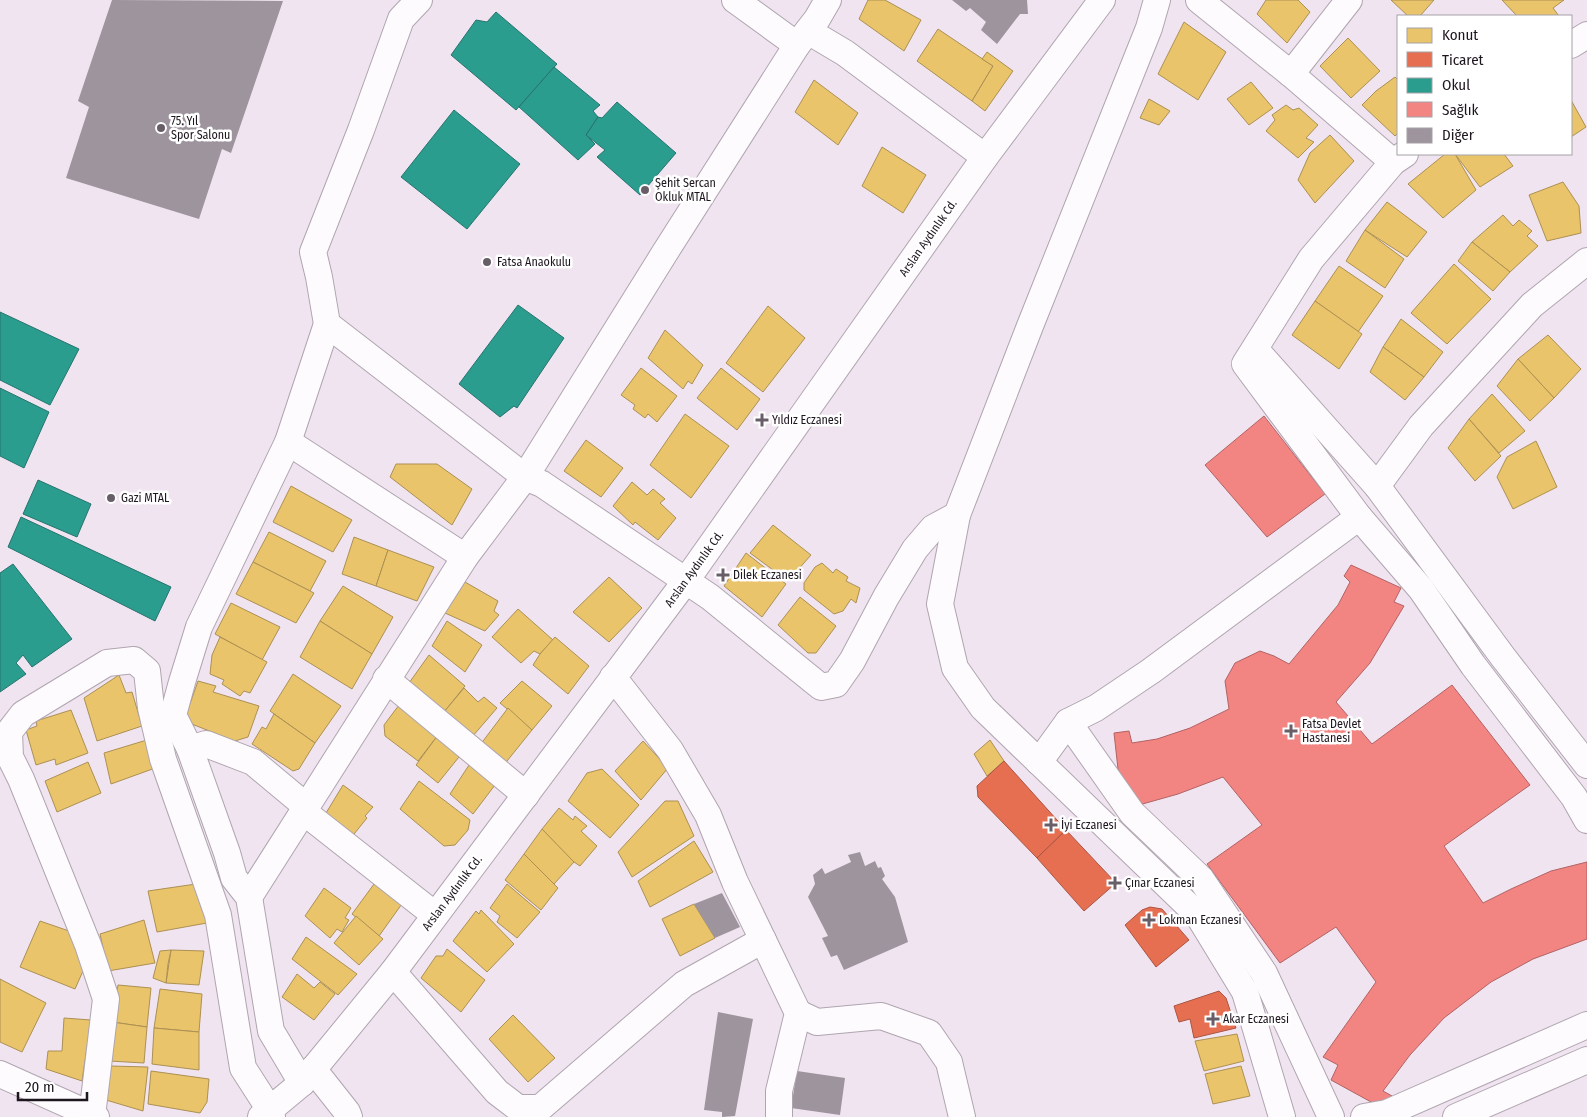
<svg xmlns="http://www.w3.org/2000/svg" width="1587" height="1117" viewBox="0 0 1587 1117" font-family="'Fira Sans Condensed',sans-serif">
<style>
.homes{fill:#e9c46a;stroke:#ac9053}
.shops{fill:#e76f51;stroke:#ab5442}
.schools{fill:#2a9d8f;stroke:#26746d}
.health{fill:#f28482;stroke:#b26364}
.building{fill:#9d949e}
.lines{fill:none;stroke-linecap:round;stroke-linejoin:round}
.minor-casing{stroke:#afa5b0;stroke-width:28}
.minor{stroke:#fdfbfd;stroke-width:26}
.poi-dot{fill:#685e68;stroke:#fff;stroke-width:2}
.labels{text-anchor:middle;dominant-baseline:central;stroke-width:5;stroke-linejoin:round;paint-order:stroke}
.poi-label{font-size:12px;fill:#1e161e;stroke:#fff;text-anchor:start}
.street-label{font-size:12px;fill:#1e161e;stroke:#fff}
</style>
<rect width="100%" height="100%" fill="#f0e4f1"/>
<g class="homes">
<path d="M 868,0 L 885,0 L 921,20 L 904,51 L 859,19 Z"/>
<path d="M 1266,0 L 1298,0 L 1310,12 L 1287,43 L 1257,14 Z"/>
<path d="M 1391,0 L 1434,0 L 1420,16 L 1408,16 Z"/>
<path d="M 1502,0 L 1564,0 L 1553,8 L 1559,16 L 1517,16 Z"/>
<path d="M 1184,22 L 1226,52 L 1198,100 L 1158,74 Z"/>
<path d="M 938,29 L 993,66 L 972,101 L 917,61 Z"/>
<path d="M 1348,38 L 1380,71 L 1351,98 L 1320,66 Z"/>
<path d="M 987,52 L 1013,71 L 985,111 L 972,101 L 993,66 L 982,59 Z"/>
<path d="M 1395,77 L 1398,80 L 1398,133 L 1395,136 L 1362,105 L 1376,91 Z"/>
<path d="M 814,80 L 858,113 L 838,145 L 795,112 Z"/>
<path d="M 1251,82 L 1273,108 L 1249,125 L 1227,99 Z"/>
<path d="M 1149,99 L 1170,111 L 1159,125 L 1140,118 Z"/>
<path d="M 1571,100 L 1586,127 L 1571,137 Z"/>
<path d="M 1286,105 L 1293,110 L 1299,108 L 1318,125 L 1306,138 L 1314,142 L 1298,158 L 1266,131 L 1275,120 L 1272,115 Z"/>
<path d="M 1330,135 L 1354,161 L 1315,203 L 1298,180 L 1310,153 Z"/>
<path d="M 882,147 L 926,175 L 903,213 L 862,186 Z"/>
<path d="M 1445,154 L 1455,154 L 1476,190 L 1443,218 L 1408,184 Z"/>
<path d="M 1455,154 L 1504,154 L 1513,166 L 1480,187 Z"/>
<path d="M 1563,182 L 1579,206 L 1581,233 L 1547,241 L 1529,195 Z"/>
<path d="M 1387,202 L 1427,232 L 1407,257 L 1365,230 Z"/>
<path d="M 1503,215 L 1513,226 L 1519,220 L 1532,231 L 1527,236 L 1538,246 L 1510,272 L 1472,242 Z"/>
<path d="M 1365,230 L 1404,259 L 1385,288 L 1346,261 Z"/>
<path d="M 1472,242 L 1510,272 L 1493,291 L 1458,261 Z"/>
<path d="M 1454,264 L 1491,299 L 1447,344 L 1411,313 Z"/>
<path d="M 1339,266 L 1383,296 L 1358,332 L 1315,301 Z"/>
<path d="M 1315,301 L 1362,334 L 1339,369 L 1292,335 Z"/>
<path d="M 768,306 L 805,338 L 763,392 L 726,363 Z"/>
<path d="M 1401,319 L 1443,352 L 1424,377 L 1383,347 Z"/>
<path d="M 665,330 L 703,365 L 692,384 L 688,381 L 683,389 L 648,358 Z"/>
<path d="M 1548,335 L 1581,369 L 1554,398 L 1518,359 Z"/>
<path d="M 1383,347 L 1424,377 L 1405,400 L 1370,372 Z"/>
<path d="M 1518,359 L 1554,398 L 1530,421 L 1497,386 Z"/>
<path d="M 641,368 L 677,396 L 657,422 L 648,414 L 645,418 L 633,409 L 635,405 L 621,395 Z"/>
<path d="M 721,368 L 760,399 L 737,430 L 697,398 Z"/>
<path d="M 1492,394 L 1525,431 L 1499,453 L 1469,419 Z"/>
<path d="M 685,414 L 729,446 L 691,498 L 650,465 Z"/>
<path d="M 1469,419 L 1501,456 L 1475,481 L 1448,448 Z"/>
<path d="M 586,440 L 623,468 L 601,497 L 564,471 Z"/>
<path d="M 1536,441 L 1557,487 L 1513,509 L 1497,477 L 1507,457 Z"/>
<path d="M 396,464 L 437,464 L 472,489 L 452,525 L 390,477 Z"/>
<path d="M 632,482 L 647,495 L 653,489 L 665,499 L 660,503 L 676,518 L 658,540 L 635,522 L 633,525 L 613,506 Z"/>
<path d="M 291,486 L 352,520 L 333,552 L 273,522 Z"/>
<path d="M 773,525 L 811,555 L 788,581 L 750,553 Z"/>
<path d="M 269,532 L 326,561 L 310,591 L 253,562 Z"/>
<path d="M 354,537 L 388,550 L 376,586 L 342,574 Z"/>
<path d="M 388,550 L 434,567 L 417,601 L 376,586 Z"/>
<path d="M 746,553 L 786,584 L 762,617 L 724,586 Z"/>
<path d="M 253,562 L 314,593 L 296,623 L 236,594 Z"/>
<path d="M 822,563 L 833,573 L 836,569 L 848,577 L 846,581 L 860,588 L 856,603 L 851,599 L 843,611 L 834,614 L 804,590 L 804,583 L 815,567 Z"/>
<path d="M 609,577 L 642,608 L 609,642 L 573,612 Z"/>
<path d="M 465,582 L 498,601 L 494,611 L 499,615 L 485,631 L 445,613 Z"/>
<path d="M 343,586 L 393,617 L 372,654 L 320,621 Z"/>
<path d="M 800,597 L 836,626 L 816,653 L 808,653 L 778,625 Z"/>
<path d="M 231,603 L 280,627 L 262,660 L 215,634 Z"/>
<path d="M 518,609 L 553,640 L 540,654 L 534,651 L 521,663 L 492,637 Z"/>
<path d="M 320,621 L 372,654 L 352,689 L 300,657 Z"/>
<path d="M 447,621 L 482,645 L 465,672 L 432,646 Z"/>
<path d="M 220,637 L 267,662 L 250,693 L 244,691 L 240,696 L 222,684 L 224,680 L 210,674 L 212,655 Z"/>
<path d="M 555,637 L 589,666 L 568,694 L 533,665 L 540,654 Z"/>
<path d="M 429,655 L 465,686 L 444,712 L 409,683 Z"/>
<path d="M 293,674 L 341,706 L 315,743 L 270,711 Z"/>
<path d="M 119,675 L 126,693 L 132,692 L 142,726 L 97,741 L 84,698 Z"/>
<path d="M 198,681 L 216,686 L 213,692 L 259,706 L 248,737 L 235,741 L 184,721 Z"/>
<path d="M 522,681 L 552,706 L 532,730 L 500,703 Z"/>
<path d="M 464,688 L 478,702 L 484,697 L 497,708 L 472,737 L 444,712 Z"/>
<path d="M 399,705 L 438,735 L 418,761 L 385,736 L 384,725 Z"/>
<path d="M 508,708 L 532,730 L 503,766 L 480,745 Z"/>
<path d="M 71,710 L 88,753 L 56,765 L 55,759 L 36,765 L 26,730 L 37,726 L 36,721 Z"/>
<path d="M 274,714 L 315,743 L 299,769 L 293,771 L 252,744 L 262,727 L 266,729 Z"/>
<path d="M 438,735 L 463,752 L 438,783 L 416,765 Z"/>
<path d="M 150,739 L 158,767 L 111,784 L 104,753 Z"/>
<path d="M 990,740 L 1004,761 L 987,776 L 974,754 Z"/>
<path d="M 643,741 L 668,768 L 641,800 L 615,771 Z"/>
<path d="M 473,759 L 498,781 L 473,814 L 450,794 Z"/>
<path d="M 88,762 L 101,793 L 57,812 L 45,781 Z"/>
<path d="M 602,769 L 639,805 L 610,838 L 568,801 L 587,773 Z"/>
<path d="M 419,781 L 470,820 L 468,830 L 455,845 L 444,846 L 400,809 Z"/>
<path d="M 343,785 L 373,807 L 365,816 L 367,818 L 350,839 L 323,818 Z"/>
<path d="M 665,801 L 678,801 L 694,836 L 632,877 L 618,852 Z"/>
<path d="M 559,808 L 573,820 L 575,816 L 587,826 L 581,831 L 597,846 L 580,866 L 571,860 L 542,829 Z"/>
<path d="M 542,829 L 574,862 L 554,884 L 524,854 Z"/>
<path d="M 694,841 L 713,872 L 650,907 L 638,881 Z"/>
<path d="M 524,854 L 558,888 L 541,910 L 505,880 Z"/>
<path d="M 377,880 L 404,901 L 379,936 L 352,914 Z"/>
<path d="M 196,884 L 207,923 L 157,932 L 148,891 Z"/>
<path d="M 507,884 L 540,912 L 517,938 L 497,922 L 500,916 L 490,908 Z"/>
<path d="M 324,888 L 351,908 L 345,918 L 349,920 L 342,932 L 337,929 L 330,938 L 305,916 Z"/>
<path d="M 694,904 L 715,938 L 680,956 L 662,919 Z"/>
<path d="M 481,910 L 514,944 L 487,972 L 453,941 L 476,911 L 479,914 Z"/>
<path d="M 356,916 L 383,939 L 359,965 L 334,943 Z"/>
<path d="M 144,920 L 155,963 L 108,971 L 100,934 Z"/>
<path d="M 40,921 L 72,932 L 83,971 L 75,989 L 20,967 Z"/>
<path d="M 306,937 L 357,974 L 338,995 L 292,959 Z"/>
<path d="M 447,949 L 485,980 L 461,1012 L 421,978 L 436,956 L 443,956 Z"/>
<path d="M 171,950 L 204,951 L 199,985 L 166,983 Z"/>
<path d="M 171,950 L 168,964 L 166,983 L 153,978 L 160,951 Z"/>
<path d="M 297,974 L 314,988 L 320,982 L 335,994 L 314,1020 L 282,997 Z"/>
<path d="M 0,979 L 46,1003 L 22,1052 L 0,1042 Z"/>
<path d="M 118,985 L 151,988 L 147,1027 L 112,1022 Z"/>
<path d="M 160,989 L 202,994 L 199,1032 L 154,1028 Z"/>
<path d="M 513,1015 L 555,1058 L 528,1082 L 489,1039 Z"/>
<path d="M 64,1018 L 91,1020 L 82,1081 L 46,1069 L 48,1051 L 62,1051 Z"/>
<path d="M 112,1022 L 147,1027 L 144,1063 L 109,1061 Z"/>
<path d="M 154,1028 L 199,1032 L 199,1070 L 152,1064 Z"/>
<path d="M 1237,1034 L 1244,1061 L 1204,1071 L 1195,1041 Z"/>
<path d="M 111,1066 L 148,1067 L 143,1111 L 106,1100 Z"/>
<path d="M 1241,1066 L 1250,1096 L 1213,1104 L 1205,1074 Z"/>
<path d="M 151,1071 L 209,1079 L 207,1102 L 200,1113 L 148,1104 Z"/>
</g>
<g class="shops">
<path d="M 1004,761 L 1066,830 L 1037,858 L 978,797 L 977,786 Z"/>
<path d="M 1066,830 L 1116,883 L 1084,911 L 1037,858 Z"/>
<path d="M 1150,907 L 1162,909 L 1189,940 L 1156,967 L 1125,925 L 1142,910 Z"/>
<path d="M 1219,991 L 1226,998 L 1236,1028 L 1194,1038 L 1190,1019 L 1179,1022 L 1174,1006 Z"/>
</g>
<g class="schools">
<path d="M 496,12 L 557,64 L 516,110 L 451,55 L 476,20 L 487,22 Z"/>
<path d="M 554,67 L 600,105 L 593,111 L 598,117 L 586,135 L 595,144 L 578,160 L 519,107 Z"/>
<path d="M 617,102 L 676,153 L 640,195 L 597,157 L 605,150 L 586,135 L 598,117 L 602,118 Z"/>
<path d="M 454,110 L 520,164 L 467,229 L 401,177 Z"/>
<path d="M 518,305 L 564,338 L 517,408 L 514,406 L 500,417 L 459,384 Z"/>
<path d="M 0,312 L 79,349 L 50,405 L 0,380 Z"/>
<path d="M 0,388 L 49,412 L 24,468 L 0,456 Z"/>
<path d="M 38,480 L 91,504 L 77,537 L 23,514 Z"/>
<path d="M 21,517 L 171,587 L 155,621 L 8,547 Z"/>
<path d="M 13,564 L 72,639 L 32,667 L 23,655 L 16,663 L 26,674 L 0,692 L 0,573 Z"/>
</g>
<g class="health">
<path d="M 1264,416 L 1325,494 L 1267,537 L 1205,465 Z"/>
<path d="M 1351,565 L 1401,588 L 1394,602 L 1404,606 L 1370,663 L 1336,702 L 1372,744 L 1452,685 L 1530,785 L 1444,846 L 1483,903 L 1511,889 L 1551,871 L 1587,862 L 1587,939 L 1533,959 L 1491,982 L 1444,1018 L 1410,1055 L 1383,1091 L 1392,1096 L 1382,1108 L 1331,1080 L 1338,1065 L 1323,1057 L 1376,982 L 1336,927 L 1280,963 L 1207,864 L 1262,825 L 1223,777 L 1178,794 L 1139,805 L 1134,793 L 1121,796 L 1114,733 L 1129,731 L 1132,743 L 1157,739 L 1190,728 L 1229,709 L 1225,681 L 1235,663 L 1260,651 L 1274,656 L 1289,664 L 1338,605 L 1350,582 L 1344,576 Z"/>
</g>
<g class="building">
<path d="M 112,0 L 283,1 L 231,153 L 222,149 L 199,219 L 66,178 L 89,107 L 78,101 Z"/>
<path d="M 952,0 L 1027,0 L 1028,14 L 1020,14 L 997,44 L 981,30 L 986,22 L 970,8 L 966,11 Z"/>
<path d="M 860,852 L 865,866 L 875,861 L 878,868 L 881,867 L 885,876 L 882,879 L 895,897 L 908,942 L 844,970 L 837,955 L 831,957 L 822,938 L 828,936 L 808,897 L 815,884 L 813,875 L 822,868 L 825,874 L 851,862 L 848,855 Z"/>
<path d="M 722,893 L 740,927 L 715,938 L 694,904 Z"/>
<path d="M 718,1012 L 753,1019 L 735,1116 L 722,1117 L 722,1112 L 704,1110 Z"/>
<path d="M 797,1071 L 845,1078 L 840,1115 L 791,1108 Z"/>
</g>
<g class="lines">
<g class="minor-casing">
<g id="minor">
<path d="M 419,0 L 401,19 L 361,130 L 313,252 L 319,277 L 327,324 L 525,477 L 542,484 L 710,597 L 821,687 L 836,684 L 852,661 L 886,597 L 915,549 L 933,528 L 957,515"/>
<path d="M 735,0 L 797,45"/>
<path d="M 1157,0 L 1149,28 L 1030,326 L 957,515 L 940,604 L 955,668 L 983,708 L 1198,915 L 1245,992 L 1282,1117"/>
<path d="M 1199,0 L 1291,74 L 1393,162"/>
<path d="M 808,31 L 845,53 L 985,157"/>
<path d="M 1571,45 L 1587,35"/>
<path d="M 1291,74 L 1349,0"/>
<path d="M 1405,154 L 1393,162 L 1311,259 L 1245,364 L 1359,517 L 1421,589 L 1473,665 L 1574,797 L 1587,820"/>
<path d="M 1255,349 L 1377,486 L 1503,657 L 1587,765"/>
<path d="M 288,442 L 465,557"/>
<path d="M 1377,486 L 1421,426 L 1532,305 L 1587,261"/>
<path d="M 613,677 L 670,750 L 708,815 L 735,882 L 798,1013 L 779,1091 L 779,1117"/>
<path d="M 386,679 L 526,795"/>
<path d="M 1068,722 L 1132,813 L 1201,879 L 1264,973 L 1331,1117"/>
<path d="M 190,749 L 206,744 L 253,762 L 307,807"/>
<path d="M 1039,762 L 1068,722 L 1096,708 L 1151,671 L 1359,517"/>
<path d="M 304,812 L 435,915"/>
<path d="M 249,897 L 465,557 L 525,477 L 664,254 L 797,45 L 817,19 L 828,0"/>
<path d="M 393,972 L 497,1092 L 518,1108 L 540,1108 L 684,984 L 763,940"/>
<path d="M 798,1013 L 817,1022 L 881,1016 L 929,1033 L 949,1062 L 962,1117"/>
<path d="M 313,1069 L 347,1112 L 349,1117"/>
<path d="M 0,1074 L 96,1117"/>
<path d="M 302,1083 L 271,1031 L 249,897 L 234,878 L 227,853 L 190,749 L 173,715 L 182,682 L 199,627 L 288,442 L 327,324"/>
<path d="M 92,1116 L 106,999 L 88,945 L 21,779 L 10,757 L 9,732 L 23,714 L 107,663 L 134,660 L 147,671 L 151,708 L 163,759 L 218,915 L 243,1068 L 270,1110 L 272,1117"/>
<path d="M 261,1117 L 302,1083 L 393,972 L 685,582 L 985,157 L 1102,0"/>
<path d="M 1364,1117 L 1387,1113 L 1587,1025"/>
<path d="M 1456,1117 L 1587,1060"/>
</g>
</g>
<use href="#minor" class="minor"/>
</g>
<g class="poi-dot">
<circle cx="161" cy="128" r="5"/>
<circle cx="645" cy="190" r="5"/>
<circle cx="487" cy="262" r="5"/>
<path d="M759.5 412.5h5v5h5v5h-5v5h-5v-5h-5v-5h5z"/>
<circle cx="111" cy="498" r="5"/>
<path d="M720.5 567.5h5v5h5v5h-5v5h-5v-5h-5v-5h5z"/>
<path d="M1288.5 723.5h5v5h5v5h-5v5h-5v-5h-5v-5h5z"/>
<path d="M1048.5 817.5h5v5h5v5h-5v5h-5v-5h-5v-5h5z"/>
<path d="M1112.5 875.5h5v5h5v5h-5v5h-5v-5h-5v-5h5z"/>
<path d="M1146.5 912.5h5v5h5v5h-5v5h-5v-5h-5v-5h5z"/>
<path d="M1210.5 1011.5h5v5h5v5h-5v5h-5v-5h-5v-5h5z"/>
</g>
<g class="labels">
<g class="poi-label">
<text x="171" y="121">75. Yıl<tspan x="171" dy="14">Spor Salonu</tspan></text>
<text x="655" y="183">Şehit Sercan<tspan x="655" dy="14">Okluk MTAL</tspan></text>
<text x="497" y="262">Fatsa Anaokulu</text>
<text x="772" y="420">Yıldız Eczanesi</text>
<text x="121" y="498">Gazi MTAL</text>
<text x="733" y="575">Dilek Eczanesi</text>
<text x="1302" y="724">Fatsa Devlet<tspan x="1302" dy="14">Hastanesi</tspan></text>
<text x="1061" y="825">İyi Eczanesi</text>
<text x="1125" y="883">Çınar Eczanesi</text>
<text x="1159" y="920">Lokman Eczanesi</text>
<text x="1223" y="1019">Akar Eczanesi</text>
</g>
<g class="street-label">
<text transform="translate(928 238) rotate(-55)">Arslan Aydınlık Cd.</text>
<text transform="translate(694 569) rotate(-54)">Arslan Aydınlık Cd.</text>
<text transform="translate(452 893) rotate(-53)">Arslan Aydınlık Cd.</text>
</g>
</g>
<rect x="1397" y="15" width="175" height="140" fill="#ffffff" stroke="#a5a2a5"/>
<rect x="1407" y="28" width="25" height="15" fill="#e9c46a" stroke="#a5a2a5"/>
<text x="1442" y="40" font-size="15" fill="#1e161e">Konut</text>
<rect x="1407" y="52" width="25" height="15" fill="#e76f51" stroke="#a5a2a5"/>
<text x="1442" y="65" font-size="15" fill="#1e161e">Ticaret</text>
<rect x="1407" y="78" width="25" height="15" fill="#2a9d8f" stroke="#a5a2a5"/>
<text x="1442" y="90" font-size="15" fill="#1e161e">Okul</text>
<rect x="1407" y="102" width="25" height="15" fill="#f28482" stroke="#a5a2a5"/>
<text x="1442" y="115" font-size="15" fill="#1e161e">Sağlık</text>
<rect x="1407" y="128" width="25" height="15" fill="#9d949e" stroke="#a5a2a5"/>
<text x="1442" y="140" font-size="15" fill="#1e161e">Diğer</text>
<path d="M18 1092v8h69v-8" fill="none" stroke="#1e161e" stroke-width="2.5"/>
<text x="25" y="1092" font-size="15" fill="#1e161e" stroke="#ffffff" stroke-width="4" paint-order="stroke">20 m</text>
</svg>
